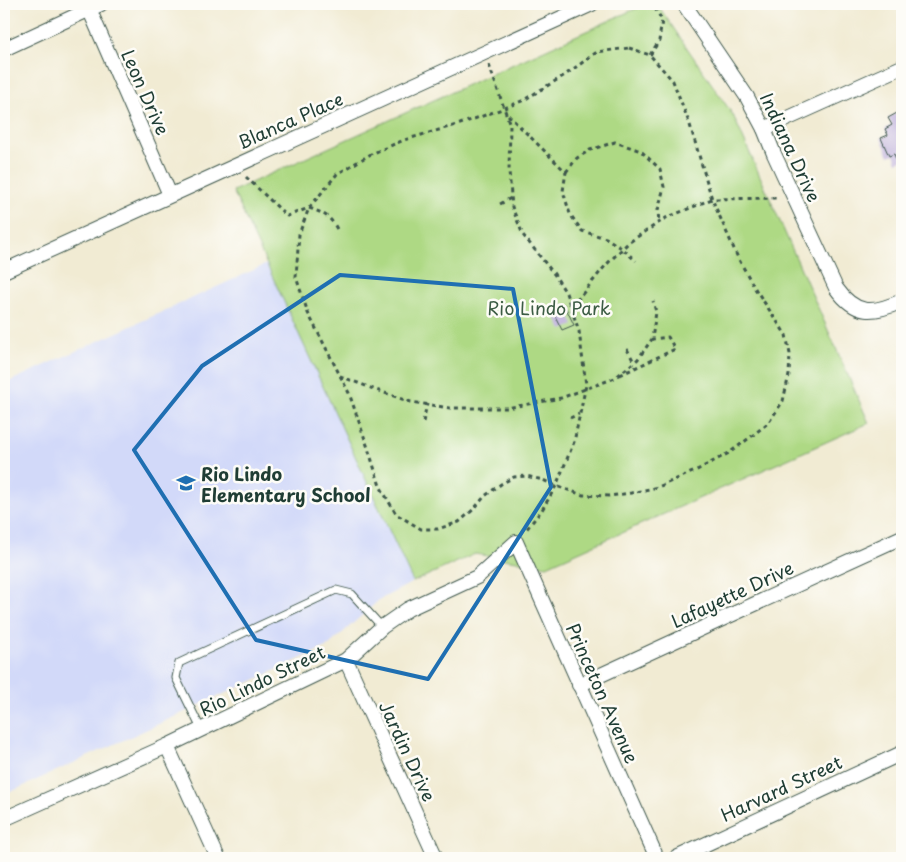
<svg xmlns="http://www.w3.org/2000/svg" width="906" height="862" viewBox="0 0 906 862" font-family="'Playpen Sans',sans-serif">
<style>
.built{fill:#d2d9f9}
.green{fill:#aed984;stroke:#668b5c}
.building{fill:#ae9cd4}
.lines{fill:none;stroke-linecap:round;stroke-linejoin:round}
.lane-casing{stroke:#3e574c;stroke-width:9}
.street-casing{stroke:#3e574c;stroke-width:16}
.path{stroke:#3e574c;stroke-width:3;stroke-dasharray:4 4;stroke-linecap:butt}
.lane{stroke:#fff;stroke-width:7}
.street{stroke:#fff;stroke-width:14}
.marked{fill:none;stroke:#1f6fb2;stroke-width:4;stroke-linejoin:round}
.labels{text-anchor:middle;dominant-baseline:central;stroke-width:5;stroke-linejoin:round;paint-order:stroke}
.street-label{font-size:18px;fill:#1f3d34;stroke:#fdfcf7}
.park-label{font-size:18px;fill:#3c5c44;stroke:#fdfcf7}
.poi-label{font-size:18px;font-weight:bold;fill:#1f3d34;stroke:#fdfcf7;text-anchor:start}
</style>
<rect width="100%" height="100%" fill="#fdfcf7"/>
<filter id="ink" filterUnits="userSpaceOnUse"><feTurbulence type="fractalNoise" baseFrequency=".02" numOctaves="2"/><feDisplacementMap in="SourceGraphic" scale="10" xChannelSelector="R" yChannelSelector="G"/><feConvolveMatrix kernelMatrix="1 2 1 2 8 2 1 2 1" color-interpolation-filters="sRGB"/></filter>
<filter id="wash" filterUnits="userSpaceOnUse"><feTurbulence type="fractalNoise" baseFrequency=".0096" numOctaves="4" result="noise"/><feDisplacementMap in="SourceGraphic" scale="20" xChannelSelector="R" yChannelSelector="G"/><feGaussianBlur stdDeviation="1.12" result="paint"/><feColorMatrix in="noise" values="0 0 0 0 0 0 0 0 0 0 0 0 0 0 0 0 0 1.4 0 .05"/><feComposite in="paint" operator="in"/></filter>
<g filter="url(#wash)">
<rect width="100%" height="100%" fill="#f1ebd3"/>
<path class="built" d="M 267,264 L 413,582 L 379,600 L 328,646 L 4,795 L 4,384 Z"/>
<path class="green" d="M 646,4 L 657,4 L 733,115 L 869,423 L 547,566 L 475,554 L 413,582 L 233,191 Z"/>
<g id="blocks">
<g class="building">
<path d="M 897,113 L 898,115 L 902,113 L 902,160 L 897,162 L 894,154 L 889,156 L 881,138 L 888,135 L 885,129 L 892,125 L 888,118 Z"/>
<path d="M 564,304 L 574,325 L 562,330 L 552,310 Z"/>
</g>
</g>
</g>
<g filter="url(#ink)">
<use href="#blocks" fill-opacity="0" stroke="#3e574c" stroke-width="1"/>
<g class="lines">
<g class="lane-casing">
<path id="lane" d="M 201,729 L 176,678 L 179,663 L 336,590 L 352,594 L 382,627"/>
</g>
<g class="street-casing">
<g id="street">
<path d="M 87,4 L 170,195"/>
<path d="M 684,4 L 747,97 L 764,129 L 774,154 L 836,288 C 856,316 873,314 902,301"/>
<path d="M 4,49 L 101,4"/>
<path d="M 764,129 L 902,67"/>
<path d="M 4,271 L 592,4"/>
<path d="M 346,660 L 436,858"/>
<path d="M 579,685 L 744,609 L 902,537"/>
<path d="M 167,746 L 218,858"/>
<path d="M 4,819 L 167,746 L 346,660 L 382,627 L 408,609 L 477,577 L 516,542 L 657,858"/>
<path d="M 676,858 L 902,753"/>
</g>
</g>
<g class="path">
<path d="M 629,48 L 650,55 L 673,81 L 690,125 L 712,199 L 738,258 L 756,290 L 786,335 L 790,354 L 789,375 L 783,401 L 769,422 L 752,436 L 729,453 L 695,471 L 658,487 L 631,493 L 609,496 L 583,495 L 556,486 L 543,480 L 526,476 L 514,477 L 501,484 L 485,496 L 474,509 L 459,522 L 438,529 L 421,529 L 396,514 L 380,486 L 367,445 L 349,393 L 308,313 L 296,277 L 299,234 L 309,208 L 337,174 L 371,154 L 404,140 L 460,124 L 505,108 L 524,100 L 565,75 L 597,52 Z"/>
<path d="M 650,55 L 659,41 L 662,20 L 653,5 L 654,4"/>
<path d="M 489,65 L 510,125 L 509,171 L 512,207 L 523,235 L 554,274 L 566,293 L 579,331 L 586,385 L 574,442 L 556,486 L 542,510 L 525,531"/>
<path d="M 508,115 L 566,172 L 563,191 L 570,214 L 582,231 L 606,238 L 623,249 L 636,261"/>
<path d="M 566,172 L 577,158 L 590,150 L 615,142 L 641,151 L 660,169 L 664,187 L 658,210 L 659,223"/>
<path d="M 246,177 L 287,216 L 309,208 C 323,213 329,215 337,229"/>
<path d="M 500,204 L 511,198"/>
<path d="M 570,305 L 579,298 L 606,265 L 628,243 L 666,218 L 712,199 L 779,198"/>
<path d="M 627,349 L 634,362"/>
<path d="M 620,375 L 675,349 L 668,337 L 652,339"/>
<path d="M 340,376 L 376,390 L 411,402 L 450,408 L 507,408 L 561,398 L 615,378 L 638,359 L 652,339 L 656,312 L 653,301"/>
<path d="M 570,418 L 579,414"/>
<path d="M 423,422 L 427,404"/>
</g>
<use href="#lane" class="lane"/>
<use href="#street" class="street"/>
</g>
</g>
<path class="marked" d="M 340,275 L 513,289 L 551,487 L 428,679 L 256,640 L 134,450 L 202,366 Z"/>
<defs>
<g id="school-bare" transform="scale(1.5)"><path d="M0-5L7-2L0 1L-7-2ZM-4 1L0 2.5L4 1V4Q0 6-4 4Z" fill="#1f6fb2" stroke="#fdfcf7" stroke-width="2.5" paint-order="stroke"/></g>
</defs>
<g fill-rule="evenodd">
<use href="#school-bare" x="186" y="483"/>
</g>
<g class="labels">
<g class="street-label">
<text transform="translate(146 92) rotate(66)">Leon Drive</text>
<text transform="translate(290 120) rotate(-24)">Blanca Place</text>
<text transform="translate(791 147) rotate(65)">Indiana Drive</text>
<text transform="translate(732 594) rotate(-25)">Lafayette Drive</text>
<text transform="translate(262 680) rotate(-26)">Rio Lindo Street</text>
<text transform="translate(603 693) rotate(66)">Princeton Avenue</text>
<text transform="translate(408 751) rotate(65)">Jardin Drive</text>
<text transform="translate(781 788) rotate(-25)">Harvard Street</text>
</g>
<g class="park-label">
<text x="549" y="307">Rio Lindo Park</text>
</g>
<g class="poi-label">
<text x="201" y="473">Rio Lindo<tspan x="201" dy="21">Elementary School</tspan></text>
</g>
</g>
<rect width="906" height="862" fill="none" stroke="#fdfcf7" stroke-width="20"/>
</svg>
